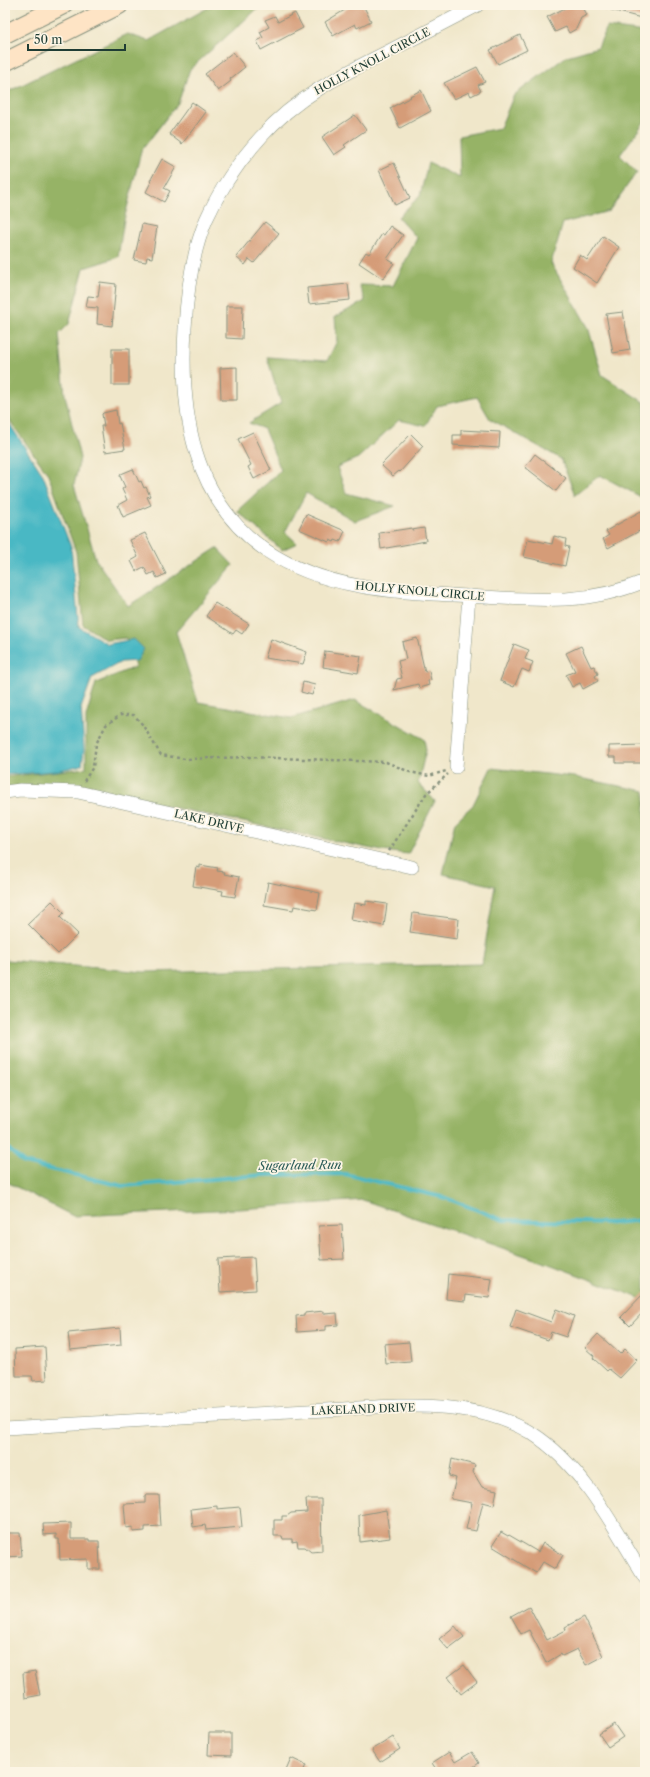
<svg xmlns="http://www.w3.org/2000/svg" width="650" height="1777" viewBox="0 0 650 1777" font-family="'Libre Caslon Text',serif">
<style>
.forest{fill:#96b366;stroke:#5a784d}
.water{fill:#4ab8c4;stroke:#347a7c}
.lines{fill:none;stroke-linecap:round;stroke-linejoin:round}
.stream{stroke:#4ab8c4;stroke-width:4}
.building{fill:#d59c78}
.street-casing{stroke:#88927f;stroke-width:14}
.secondary-casing{stroke:#88927f;stroke-width:20}
.path{stroke:#88927f;stroke-width:2.5;stroke-dasharray:3 3;stroke-linecap:butt}
.street{stroke:#fff;stroke-width:13}
.secondary{stroke:#fee4c5;stroke-width:18}
.labels{text-anchor:middle;dominant-baseline:central;stroke-width:3.5;stroke-linejoin:round;paint-order:stroke}
.street-label{font-size:11px;fill:#1f3d34;stroke:#fcf5e5}
.water-label{font-size:12px;font-style:italic;fill:#2a5c58;stroke:#fcf5e5}
</style>
<rect width="100%" height="100%" fill="#fcf5e5"/>
<filter id="ink" filterUnits="userSpaceOnUse"><feTurbulence type="fractalNoise" baseFrequency=".025" numOctaves="2"/><feDisplacementMap in="SourceGraphic" scale="8" xChannelSelector="R" yChannelSelector="G"/><feConvolveMatrix kernelMatrix="1 2 1 2 8 2 1 2 1" color-interpolation-filters="sRGB"/></filter>
<filter id="wash" filterUnits="userSpaceOnUse"><feTurbulence type="fractalNoise" baseFrequency=".012" numOctaves="4" result="noise"/><feDisplacementMap in="SourceGraphic" scale="16" xChannelSelector="R" yChannelSelector="G"/><feGaussianBlur stdDeviation="0.9" result="paint"/><feColorMatrix in="noise" values="0 0 0 0 0 0 0 0 0 0 0 0 0 0 0 0 0 1.4 0 .05"/><feComposite in="paint" operator="in"/></filter>
<g filter="url(#wash)">
<rect width="100%" height="100%" fill="#f0e7ca"/>
<g class="forest">
<path d="M 213,5 L 266,5 L 256,10 L 190,69 L 178,103 L 141,151 L 124,220 L 118,257 L 84,268 L 69,324 L 59,334 L 65,395 L 80,458 L 74,485 L 96,560 L 128,606 L 217,548 L 233,565 L 176,632 L 198,702 L 291,718 L 355,700 L 424,739 L 426,750 L 418,783 L 435,801 L 408,854 L 382,851 L 76,787 L 5,787 L 5,777 L 86,768 L 86,717 L 96,683 L 135,667 L 126,638 L 107,640 L 83,625 L 76,552 L 48,474 L 5,414 L 5,93 L 128,34 L 148,41 Z"/>
<path d="M 607,27 L 645,32 L 645,121 L 620,155 L 637,172 L 609,211 L 563,223 L 551,263 L 588,327 L 602,375 L 645,403 L 645,508 L 641,497 L 600,475 L 575,495 L 561,459 L 490,419 L 477,397 L 437,406 L 425,426 L 399,420 L 358,458 L 337,467 L 346,493 L 395,506 L 355,521 L 306,493 L 285,532 L 297,543 L 282,550 L 237,511 L 281,470 L 264,429 L 249,423 L 281,403 L 267,357 L 327,361 L 337,341 L 335,317 L 365,301 L 359,285 L 393,286 L 417,238 L 398,217 L 420,196 L 428,163 L 460,178 L 459,136 L 500,128 L 514,95 L 567,56 L 598,47 Z"/>
<path d="M 491,768 L 574,777 L 645,791 L 645,1300 L 549,1264 L 363,1200 L 240,1209 L 73,1216 L 5,1181 L 5,960 L 144,972 L 482,964 L 495,886 L 443,874 L 455,822 L 473,805 Z"/>
</g>
<path class="water" d="M 5,417 L 43,475 L 71,547 L 79,627 L 108,644 L 134,639 L 144,649 L 137,661 L 121,662 L 92,678 L 81,708 L 84,749 L 82,765 L 56,771 L 5,775 Z"/>
<g class="lines">
<path class="stream" d="M 5,1146 L 24,1163 L 123,1186 L 263,1175 L 345,1174 L 446,1198 L 503,1220 L 613,1223 L 645,1220"/>
</g>
<g id="blocks">
<g class="building">
<path d="M 353,5 L 363,5 L 371,21 L 357,28 L 355,24 L 333,36 L 325,22 Z"/>
<path d="M 571,5 L 582,5 L 587,15 L 581,18 L 576,29 L 569,33 L 566,27 L 555,32 L 547,17 Z"/>
<path d="M 604,5 L 645,5 L 645,19 L 604,8 Z"/>
<path d="M 295,13 L 303,28 L 261,50 L 257,41 L 263,38 L 260,32 L 269,27 L 265,20 L 275,16 L 278,22 Z"/>
<path d="M 520,35 L 527,50 L 498,64 L 490,50 Z"/>
<path d="M 233,52 L 245,67 L 230,79 L 231,81 L 218,91 L 205,74 Z"/>
<path d="M 477,67 L 485,82 L 478,85 L 481,91 L 471,96 L 469,92 L 454,99 L 444,83 Z"/>
<path d="M 421,90 L 431,111 L 400,128 L 390,108 L 411,97 L 410,96 Z"/>
<path d="M 192,102 L 206,112 L 182,144 L 169,134 Z"/>
<path d="M 355,115 L 366,130 L 344,145 L 346,147 L 334,155 L 322,137 Z"/>
<path d="M 162,159 L 176,167 L 164,188 L 170,191 L 164,202 L 146,192 L 151,182 L 150,181 Z"/>
<path d="M 394,163 L 410,198 L 395,205 L 379,170 Z"/>
<path d="M 265,222 L 279,233 L 254,263 L 249,259 L 245,265 L 236,257 Z"/>
<path d="M 142,224 L 157,227 L 152,258 L 147,257 L 146,262 L 134,260 Z"/>
<path d="M 390,226 L 403,235 L 387,259 L 394,263 L 383,279 L 359,263 L 366,252 L 369,254 L 382,234 L 384,235 Z"/>
<path d="M 603,236 L 619,247 L 597,283 L 573,267 L 580,255 L 587,260 Z"/>
<path d="M 100,282 L 116,284 L 112,326 L 97,324 L 98,308 L 86,307 L 88,296 L 98,297 Z"/>
<path d="M 348,284 L 350,300 L 309,304 L 307,288 Z"/>
<path d="M 226,306 L 243,306 L 242,339 L 226,338 Z"/>
<path d="M 623,312 L 630,350 L 613,353 L 606,314 Z"/>
<rect x="112" y="349" width="17" height="36"/>
<path d="M 237,367 L 237,400 L 221,400 L 220,368 Z"/>
<path d="M 116,410 L 118,424 L 120,423 L 125,449 L 105,452 L 101,426 L 104,426 L 102,414 L 103,413 Z"/>
<path d="M 461,430 L 500,432 L 499,448 L 453,445 L 453,435 L 461,435 Z"/>
<path d="M 253,432 L 271,470 L 254,479 L 248,467 L 251,465 L 238,439 Z"/>
<path d="M 411,434 L 423,446 L 400,472 L 399,471 L 393,476 L 381,465 Z"/>
<path d="M 535,454 L 566,478 L 556,491 L 525,467 Z"/>
<path d="M 133,469 L 139,482 L 141,481 L 144,488 L 146,487 L 150,496 L 147,497 L 151,505 L 123,517 L 118,505 L 127,500 L 122,489 L 125,487 L 120,476 L 121,474 Z"/>
<path d="M 641,511 L 645,519 L 645,528 L 608,548 L 603,539 L 609,535 L 606,531 Z"/>
<path d="M 306,514 L 345,531 L 340,542 L 335,540 L 334,542 L 330,540 L 329,542 L 299,529 Z"/>
<path d="M 412,528 L 412,530 L 424,528 L 426,541 L 381,549 L 379,533 Z"/>
<path d="M 145,533 L 166,574 L 157,578 L 154,572 L 148,575 L 144,567 L 136,571 L 131,561 L 138,557 L 130,540 Z"/>
<path d="M 554,536 L 566,539 L 565,546 L 569,547 L 565,566 L 524,557 L 528,539 L 552,544 Z"/>
<path d="M 215,603 L 249,624 L 242,634 L 236,630 L 233,634 L 206,616 Z"/>
<path d="M 417,638 L 425,672 L 429,671 L 431,680 L 428,681 L 429,685 L 419,688 L 418,684 L 394,690 L 397,679 L 402,678 L 398,661 L 406,659 L 402,642 Z"/>
<path d="M 271,639 L 307,652 L 303,664 L 265,658 Z"/>
<path d="M 514,644 L 529,650 L 525,659 L 533,662 L 529,672 L 522,669 L 514,687 L 500,681 Z"/>
<path d="M 581,646 L 591,667 L 594,666 L 598,674 L 595,676 L 598,681 L 583,689 L 580,683 L 572,687 L 566,675 L 575,671 L 566,653 Z"/>
<path d="M 325,651 L 361,656 L 358,673 L 323,667 Z"/>
<path d="M 303,682 L 315,685 L 312,695 L 301,692 Z"/>
<path d="M 645,745 L 645,763 L 616,763 L 616,757 L 609,757 L 609,746 Z"/>
<path d="M 200,865 L 218,868 L 217,871 L 225,872 L 224,874 L 239,877 L 235,897 L 222,895 L 223,891 L 193,886 L 196,867 L 200,868 Z"/>
<path d="M 268,882 L 320,893 L 317,910 L 294,906 L 293,910 L 264,905 Z"/>
<path d="M 52,901 L 64,913 L 60,917 L 78,934 L 58,954 L 28,924 Z"/>
<path d="M 366,901 L 387,904 L 384,926 L 351,920 L 354,903 L 366,905 Z"/>
<path d="M 413,913 L 459,919 L 457,939 L 410,932 Z"/>
<path d="M 342,1225 L 344,1259 L 321,1260 L 319,1226 Z"/>
<path d="M 254,1257 L 256,1290 L 220,1292 L 218,1259 Z"/>
<path d="M 448,1274 L 492,1279 L 489,1298 L 466,1295 L 465,1301 L 446,1299 Z"/>
<path d="M 645,1292 L 645,1310 L 630,1326 L 621,1317 Z"/>
<path d="M 516,1309 L 551,1322 L 556,1309 L 574,1316 L 566,1337 L 551,1332 L 548,1340 L 510,1327 Z"/>
<path d="M 324,1311 L 324,1314 L 337,1313 L 338,1325 L 326,1326 L 326,1330 L 297,1332 L 296,1316 L 304,1315 L 304,1313 Z"/>
<path d="M 120,1328 L 121,1345 L 70,1350 L 68,1333 Z"/>
<path d="M 598,1334 L 620,1354 L 625,1349 L 637,1360 L 620,1378 L 609,1369 L 607,1371 L 593,1358 L 594,1356 L 585,1348 Z"/>
<path d="M 409,1342 L 411,1362 L 386,1364 L 384,1344 Z"/>
<path d="M 45,1347 L 47,1380 L 33,1381 L 32,1376 L 16,1376 L 15,1349 Z"/>
<path d="M 452,1459 L 475,1465 L 473,1472 L 482,1487 L 497,1490 L 494,1505 L 483,1502 L 476,1531 L 466,1529 L 472,1503 L 451,1499 L 456,1478 L 449,1476 Z"/>
<path d="M 145,1495 L 159,1495 L 161,1526 L 145,1527 L 145,1531 L 133,1532 L 133,1527 L 126,1528 L 124,1504 L 145,1503 Z"/>
<path d="M 306,1499 L 321,1499 L 322,1551 L 311,1552 L 305,1547 L 298,1547 L 297,1541 L 292,1542 L 292,1539 L 283,1539 L 282,1536 L 274,1536 L 274,1520 L 282,1520 L 282,1516 L 287,1516 L 291,1513 L 307,1512 Z"/>
<path d="M 217,1506 L 217,1509 L 240,1507 L 242,1527 L 206,1530 L 205,1525 L 193,1527 L 191,1509 Z"/>
<path d="M 386,1510 L 390,1538 L 360,1542 L 359,1515 Z"/>
<path d="M 71,1523 L 71,1539 L 89,1539 L 89,1541 L 99,1541 L 100,1569 L 88,1569 L 88,1559 L 60,1560 L 59,1539 L 56,1539 L 56,1534 L 44,1535 L 43,1524 Z"/>
<path d="M 501,1532 L 508,1536 L 509,1535 L 538,1552 L 543,1543 L 563,1555 L 555,1569 L 543,1562 L 536,1573 L 492,1546 Z"/>
<path d="M 9,1533 L 20,1533 L 22,1556 L 5,1557 L 5,1535 Z"/>
<path d="M 529,1606 L 547,1640 L 566,1630 L 565,1627 L 584,1617 L 603,1656 L 586,1665 L 577,1649 L 562,1656 L 561,1654 L 546,1663 L 529,1630 L 521,1634 L 511,1616 Z"/>
<path d="M 455,1626 L 464,1637 L 448,1649 L 439,1639 Z"/>
<path d="M 464,1665 L 477,1682 L 461,1694 L 448,1677 Z"/>
<path d="M 35,1671 L 40,1695 L 25,1698 L 23,1673 Z"/>
<path d="M 614,1724 L 623,1737 L 608,1747 L 599,1734 Z"/>
<path d="M 209,1733 L 231,1733 L 231,1756 L 208,1755 Z"/>
<path d="M 393,1737 L 400,1749 L 380,1762 L 372,1750 Z"/>
<path d="M 449,1752 L 455,1762 L 472,1752 L 479,1763 L 466,1772 L 438,1772 L 432,1763 Z"/>
<path d="M 291,1758 L 306,1765 L 303,1772 L 285,1772 Z"/>
</g>
</g>
</g>
<g filter="url(#ink)">
<use href="#blocks" fill-opacity="0" stroke="#88927f" stroke-width="1"/>
<g class="lines">
<g class="street-casing">
<g id="street">
<path d="M 478,5 C 449,20 419,36 389,51 C 343,74 296,97 261,137 C 239,161 220,189 206,220 C 192,254 187,291 185,328 C 180,412 192,500 267,551 C 327,591 401,592 470,596 C 533,600 586,606 645,581"/>
<path d="M 456,767 L 469,596"/>
<path d="M 5,792 L 20,790 L 78,792 L 412,867"/>
<path d="M 5,1428 C 82,1424 159,1420 235,1415 C 271,1413 307,1411 343,1409 C 407,1405 476,1399 533,1434 C 584,1467 614,1528 645,1578"/>
</g>
</g>
<g class="secondary-casing">
<g id="secondary">
<path d="M 5,34 L 63,5"/>
<path d="M 5,62 L 119,5"/>
</g>
</g>
<g class="path">
<path d="M 84,781 L 93,767 L 96,744 L 106,725 L 121,715 L 134,715 L 142,724 L 161,755 L 185,759 L 249,757 L 386,762 L 410,772 L 429,776 L 446,771"/>
<path d="M 389,851 L 426,794 L 448,774"/>
</g>
<use href="#street" class="street"/>
<use href="#secondary" class="secondary"/>
</g>
</g>
<g class="labels">
<g class="street-label">
<text transform="translate(372 61) rotate(-28)">HOLLY KNOLL CIRCLE</text>
<text transform="translate(420 591) rotate(5)">HOLLY KNOLL CIRCLE</text>
<text transform="translate(209 821) rotate(13)">LAKE DRIVE</text>
<text transform="translate(363 1409) rotate(-2)">LAKELAND DRIVE</text>
</g>
<g class="water-label">
<text transform="translate(300 1165) rotate(-1)">Sugarland Run</text>
</g>
</g>
<rect width="650" height="1777" fill="none" stroke="#fcf5e5" stroke-width="20"/>
<path d="M28 44v6h97v-6" fill="none" stroke="#1f3d34" stroke-width="2"/>
<text x="34" y="44" font-size="12" fill="#1f3d34" stroke="#fcf5e5" stroke-width="3" paint-order="stroke">50 m</text>
</svg>
